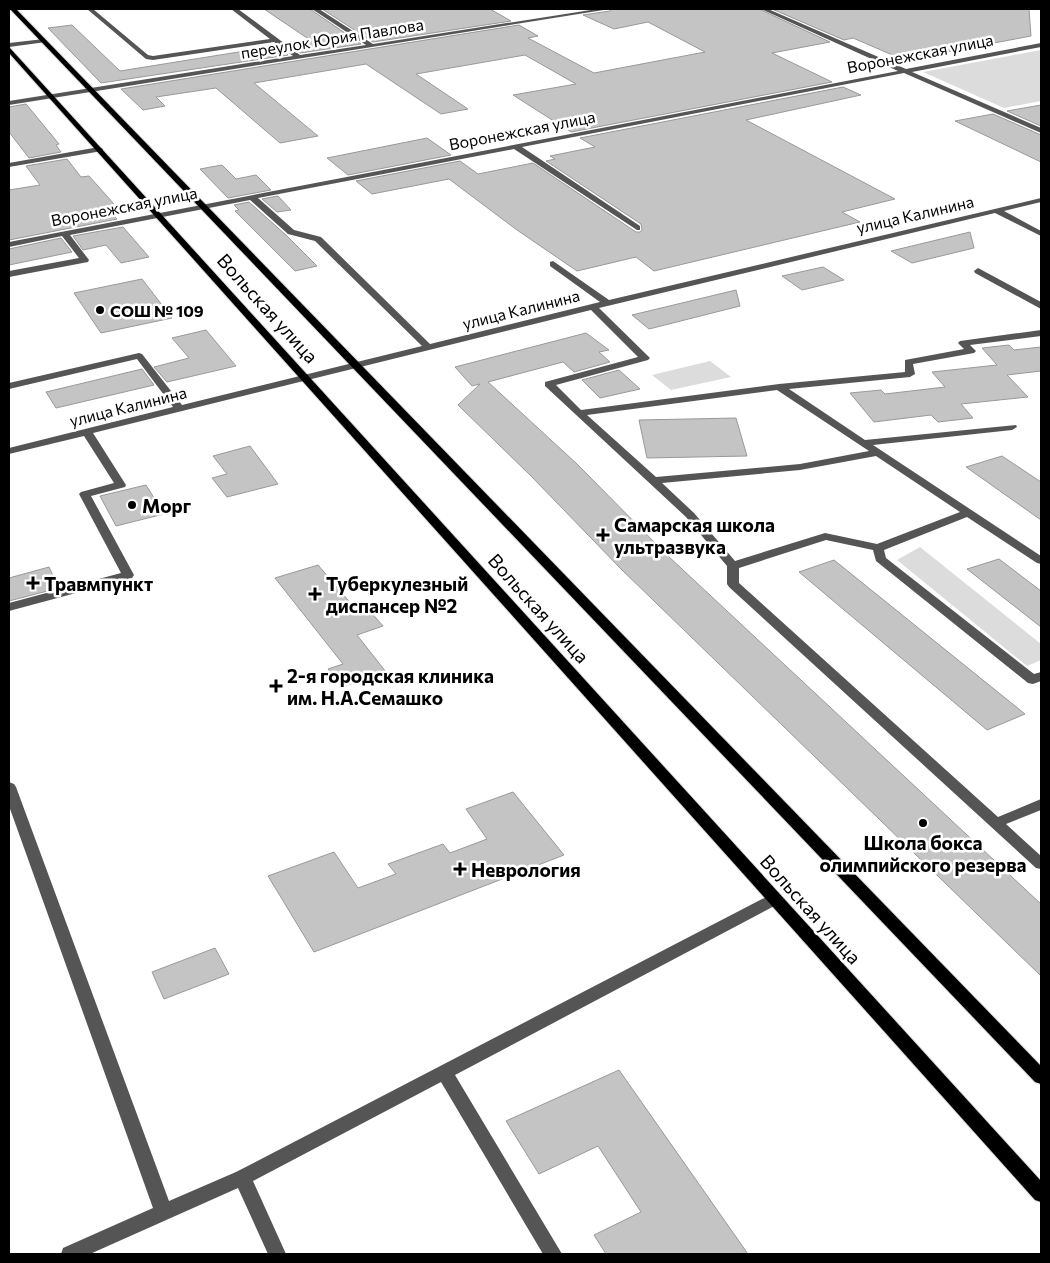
<svg xmlns="http://www.w3.org/2000/svg" width="1050" height="1263" viewBox="0 0 1050 1263" font-family="Commissioner,sans-serif">
<style>
.green{fill:#dcdcdc}
.building{fill:#c4c4c4;stroke:#999}
.lines{fill:none;stroke-linecap:round;stroke-linejoin:round}
.major-casing{stroke:#dbdbdb;stroke-width:2}
.minor{fill:#555;fill-rule:evenodd}
.major{fill:#000;fill-rule:evenodd}
.poi-dot{fill:#000;stroke:#fff;stroke-width:2}
.labels{text-anchor:middle;dominant-baseline:central;stroke-width:5;stroke-linejoin:round;paint-order:stroke}
.far-street-label{font-size:16px;fill:#000;stroke:#fff}
.far-poi-label{font-size:16px;font-weight:bold;fill:#000;stroke:#fff;text-anchor:start}
.street-label{font-size:19px;fill:#000;stroke:#fff}
.poi-label{font-size:19px;font-weight:bold;fill:#000;stroke:#fff;text-anchor:start}
</style>
<rect width="100%" height="100%" fill="#fff"/>
<g class="green">
<path d="M 1041,50 L 1041,101 L 1004,108 L 923,72 Z"/>
<path d="M 710,361 L 731,377 L 671,390 L 652,375 Z"/>
<path d="M 920,547 L 1041,644 L 1041,660 L 1027,666 L 897,560 Z"/>
</g>
<g class="building">
<path d="M 264,9 L 310,9 L 361,44 L 300,53 L 288,44 L 310,40 Z"/>
<path d="M 322,9 L 490,9 L 511,21 L 373,42 Z"/>
<path d="M 612,9 L 759,9 L 830,42 L 772,53 L 832,82 L 571,132 L 513,95 L 576,84 L 525,55 L 416,74 L 468,109 L 441,114 L 366,64 L 254,83 L 318,136 L 280,143 L 216,88 L 156,97 L 165,106 L 143,110 L 121,89 L 519,25 L 538,36 L 528,38 L 594,73 L 705,52 L 648,22 L 614,29 L 583,15 L 610,11 Z"/>
<path d="M 772,9 L 1029,9 L 1031,36 L 904,60 L 853,38 L 844,40 Z"/>
<path d="M 72,25 L 120,71 L 276,46 L 288,55 L 101,83 L 48,28 Z"/>
<path d="M 843,87 L 861,95 L 746,120 L 895,199 L 842,212 L 860,222 L 654,271 L 636,257 L 577,271 L 517,230 L 449,179 L 372,194 L 356,181 L 460,161 L 478,174 L 533,163 L 636,232 L 640,232 L 642,230 L 641,224 L 546,161 L 555,159 L 550,156 L 595,147 L 580,138 Z"/>
<path d="M 26,104 L 59,144 L 56,145 L 61,152 L 29,158 L 9,132 L 9,107 Z"/>
<path d="M 1041,105 L 1041,126 L 1007,111 Z"/>
<path d="M 993,114 L 1041,135 L 1041,162 L 955,121 Z"/>
<path d="M 427,138 L 451,155 L 348,175 L 327,158 Z"/>
<path d="M 67,159 L 81,177 L 89,176 L 122,213 L 113,215 L 117,219 L 9,240 L 9,190 L 40,185 L 26,166 Z"/>
<path d="M 222,165 L 236,179 L 256,175 L 271,190 L 228,198 L 200,169 Z"/>
<path d="M 278,196 L 291,210 L 277,212 L 262,199 Z"/>
<path d="M 249,202 L 287,236 L 317,266 L 295,271 L 235,211 L 239,210 L 234,205 Z"/>
<path d="M 123,227 L 149,257 L 121,263 L 106,245 L 83,250 L 73,236 Z"/>
<path d="M 970,232 L 974,248 L 912,263 L 891,251 Z"/>
<path d="M 61,238 L 72,252 L 9,265 L 9,249 Z"/>
<path d="M 823,267 L 844,280 L 802,290 L 782,276 Z"/>
<path d="M 142,279 L 172,318 L 101,333 L 74,293 Z"/>
<path d="M 736,290 L 740,306 L 649,329 L 632,315 Z"/>
<path d="M 206,330 L 236,366 L 167,382 L 154,367 L 189,358 L 172,338 Z"/>
<path d="M 586,333 L 609,350 L 599,352 L 610,362 L 574,372 L 563,362 L 488,382 L 577,464 L 667,555 L 1041,904 L 1041,976 L 621,569 L 531,476 L 458,405 L 480,384 L 472,386 L 455,367 Z"/>
<path d="M 1009,345 L 1014,350 L 1041,347 L 1041,371 L 1007,375 L 1028,397 L 961,404 L 973,418 L 938,422 L 931,415 L 874,422 L 850,393 L 881,390 L 885,394 L 945,387 L 932,372 L 997,365 L 982,348 Z"/>
<path d="M 142,369 L 154,385 L 56,408 L 46,392 Z"/>
<path d="M 619,370 L 640,389 L 600,398 L 582,380 Z"/>
<path d="M 736,418 L 747,456 L 647,458 L 639,420 Z"/>
<path d="M 250,446 L 278,484 L 227,497 L 212,478 L 227,474 L 213,456 Z"/>
<path d="M 1002,456 L 1041,482 L 1041,520 L 966,467 Z"/>
<path d="M 146,485 L 164,514 L 116,526 L 100,496 Z"/>
<path d="M 999,559 L 1041,591 L 1041,627 L 967,569 Z"/>
<path d="M 834,560 L 1025,714 L 987,730 L 799,572 Z"/>
<path d="M 318,565 L 359,613 L 369,610 L 383,626 L 357,635 L 386,672 L 341,687 L 328,669 L 343,664 L 275,578 Z"/>
<path d="M 49,567 L 59,588 L 9,601 L 9,578 Z"/>
<path d="M 513,792 L 564,855 L 314,952 L 268,876 L 334,852 L 358,888 L 396,874 L 388,864 L 443,844 L 450,853 L 487,839 L 466,809 Z"/>
<path d="M 215,948 L 229,974 L 164,999 L 152,972 Z"/>
<path d="M 619,1070 L 748,1254 L 606,1254 L 594,1235 L 641,1212 L 598,1146 L 539,1174 L 506,1121 Z"/>
</g>
<g class="lines">
<g class="major-casing">
<g id="major">
<path d="M 10,9 L 16,9 L 1041,1066 L 1041,1084 L 1035,1082 Z"/>
<path d="M 9,47 L 1041,1181 L 1041,1202 L 1035,1200 L 9,53 Z"/>
</g>
</g>
<g class="minor">
<path d="M 87,9 L 93,9 L 148,55 L 153,56 L 270,39 L 231,9 L 238,9 L 300,55 L 366,45 L 312,9 L 319,9 L 373,44 L 597,9 L 610,9 L 9,105 L 9,101 L 293,56 L 274,42 L 153,60 L 146,59 Z"/>
<path d="M 761,9 L 768,9 L 906,69 L 1041,43 L 1041,47 L 912,72 L 1041,128 L 1041,133 L 904,73 L 522,147 L 640,226 L 640,230 L 637,230 L 514,149 L 258,198 L 294,230 L 321,237 L 430,344 L 600,302 L 550,266 L 550,262 L 553,261 L 609,300 L 1041,198 L 1041,202 L 1004,211 L 1041,231 L 1041,236 L 995,213 L 599,308 L 650,358 L 648,360 L 556,385 L 581,410 L 779,384 L 905,372 L 905,360 L 964,349 L 958,343 L 960,341 L 1041,330 L 1041,336 L 970,345 L 976,351 L 974,353 L 913,364 L 915,374 L 910,377 L 789,389 L 865,440 L 1016,425 L 1017,427 L 1012,430 L 873,445 L 1041,556 L 1041,564 L 1037,563 L 967,517 L 884,550 L 886,558 L 1034,674 L 1041,672 L 1041,681 L 1033,684 L 1028,683 L 876,561 L 873,550 L 826,540 L 739,568 L 739,583 L 998,817 L 1041,799 L 1041,810 L 1006,824 L 1041,856 L 1041,869 L 1036,868 L 729,587 L 727,584 L 727,566 L 686,517 L 545,386 L 545,382 L 638,357 L 591,310 L 93,433 L 126,485 L 125,487 L 91,496 L 134,575 L 132,578 L 9,611 L 9,603 L 121,573 L 79,494 L 81,492 L 114,483 L 84,436 L 9,454 L 9,448 L 173,407 L 137,359 L 9,389 L 9,383 L 139,353 L 142,354 L 182,405 L 422,346 L 315,241 L 288,234 L 250,200 L 70,235 L 89,260 L 88,262 L 9,277 L 9,271 L 79,258 L 62,236 L 9,247 L 9,242 L 898,71 ZM 777,390 L 869,451 L 800,464 L 656,477 L 587,415 ZM 876,456 L 960,512 L 877,544 L 825,533 L 735,561 L 694,513 L 662,483 L 800,470 Z"/>
<path d="M 44,39 L 47,41 L 46,42 L 9,47 L 9,43 Z"/>
<path d="M 99,147 L 103,149 L 102,151 L 9,167 L 9,163 Z"/>
<path d="M 978,268 L 1041,302 L 1041,309 L 975,273 L 974,271 Z"/>
<path d="M 9,782 L 14,784 L 16,787 L 169,1201 L 236,1172 L 770,895 L 775,893 L 780,895 L 783,899 L 780,903 L 455,1075 L 562,1254 L 543,1254 L 441,1082 L 253,1181 L 286,1254 L 268,1254 L 238,1188 L 90,1254 L 61,1254 L 63,1248 L 153,1208 L 9,806 Z"/>
</g>
<use href="#major" class="major"/>
</g>
<g class="poi-dot">
<circle cx="100" cy="310" r="5"/>
<circle cx="132" cy="505" r="5"/>
<path d="M600.5 527.5h5v5h5v5h-5v5h-5v-5h-5v-5h5z"/>
<path d="M30.5 575.5h5v5h5v5h-5v5h-5v-5h-5v-5h5z"/>
<path d="M312.5 586.5h5v5h5v5h-5v5h-5v-5h-5v-5h5z"/>
<path d="M273.5 678.5h5v5h5v5h-5v5h-5v-5h-5v-5h5z"/>
<circle cx="923" cy="823" r="5"/>
<path d="M457.5 861.5h5v5h5v5h-5v5h-5v-5h-5v-5h5z"/>
</g>
<g class="labels">
<g class="far-street-label">
<text transform="translate(332 38) rotate(-9)">переулок Юрия Павлова</text>
<text transform="translate(920 53) rotate(-11)">Воронежская улица</text>
<text transform="translate(522 130) rotate(-11)">Воронежская улица</text>
<text transform="translate(124 206) rotate(-11)">Воронежская улица</text>
<text transform="translate(915 214) rotate(-13)">улица Калинина</text>
<text transform="translate(521 309) rotate(-14)">улица Калинина</text>
<text transform="translate(128 406) rotate(-14)">улица Калинина</text>
</g>
<g class="far-poi-label">
<text x="110" y="310">СОШ № 109</text>
</g>
<g class="street-label">
<text transform="translate(268 308) rotate(48)">Вольская улица</text>
<text transform="translate(539 608) rotate(48)">Вольская улица</text>
<text transform="translate(811 909) rotate(48)">Вольская улица</text>
</g>
<g class="poi-label">
<text x="142" y="505">Морг</text>
<text x="614" y="524">Самарская школа<tspan x="614" dy="22">ультразвука</tspan></text>
<text x="44" y="583">Травмпункт</text>
<text x="326" y="583">Туберкулезный<tspan x="326" dy="22">диспансер №2</tspan></text>
<text x="287" y="675">2-я городская клиника<tspan x="287" dy="22">им. Н.А.Семашко</tspan></text>
<text x="923" y="842" text-anchor="middle">Школа бокса<tspan x="923" dy="22">олимпийского резерва</tspan></text>
<text x="471" y="869">Неврология</text>
</g>
</g>
<rect width="1050" height="1263" fill="none" stroke="#000000" stroke-width="20"/>
</svg>
